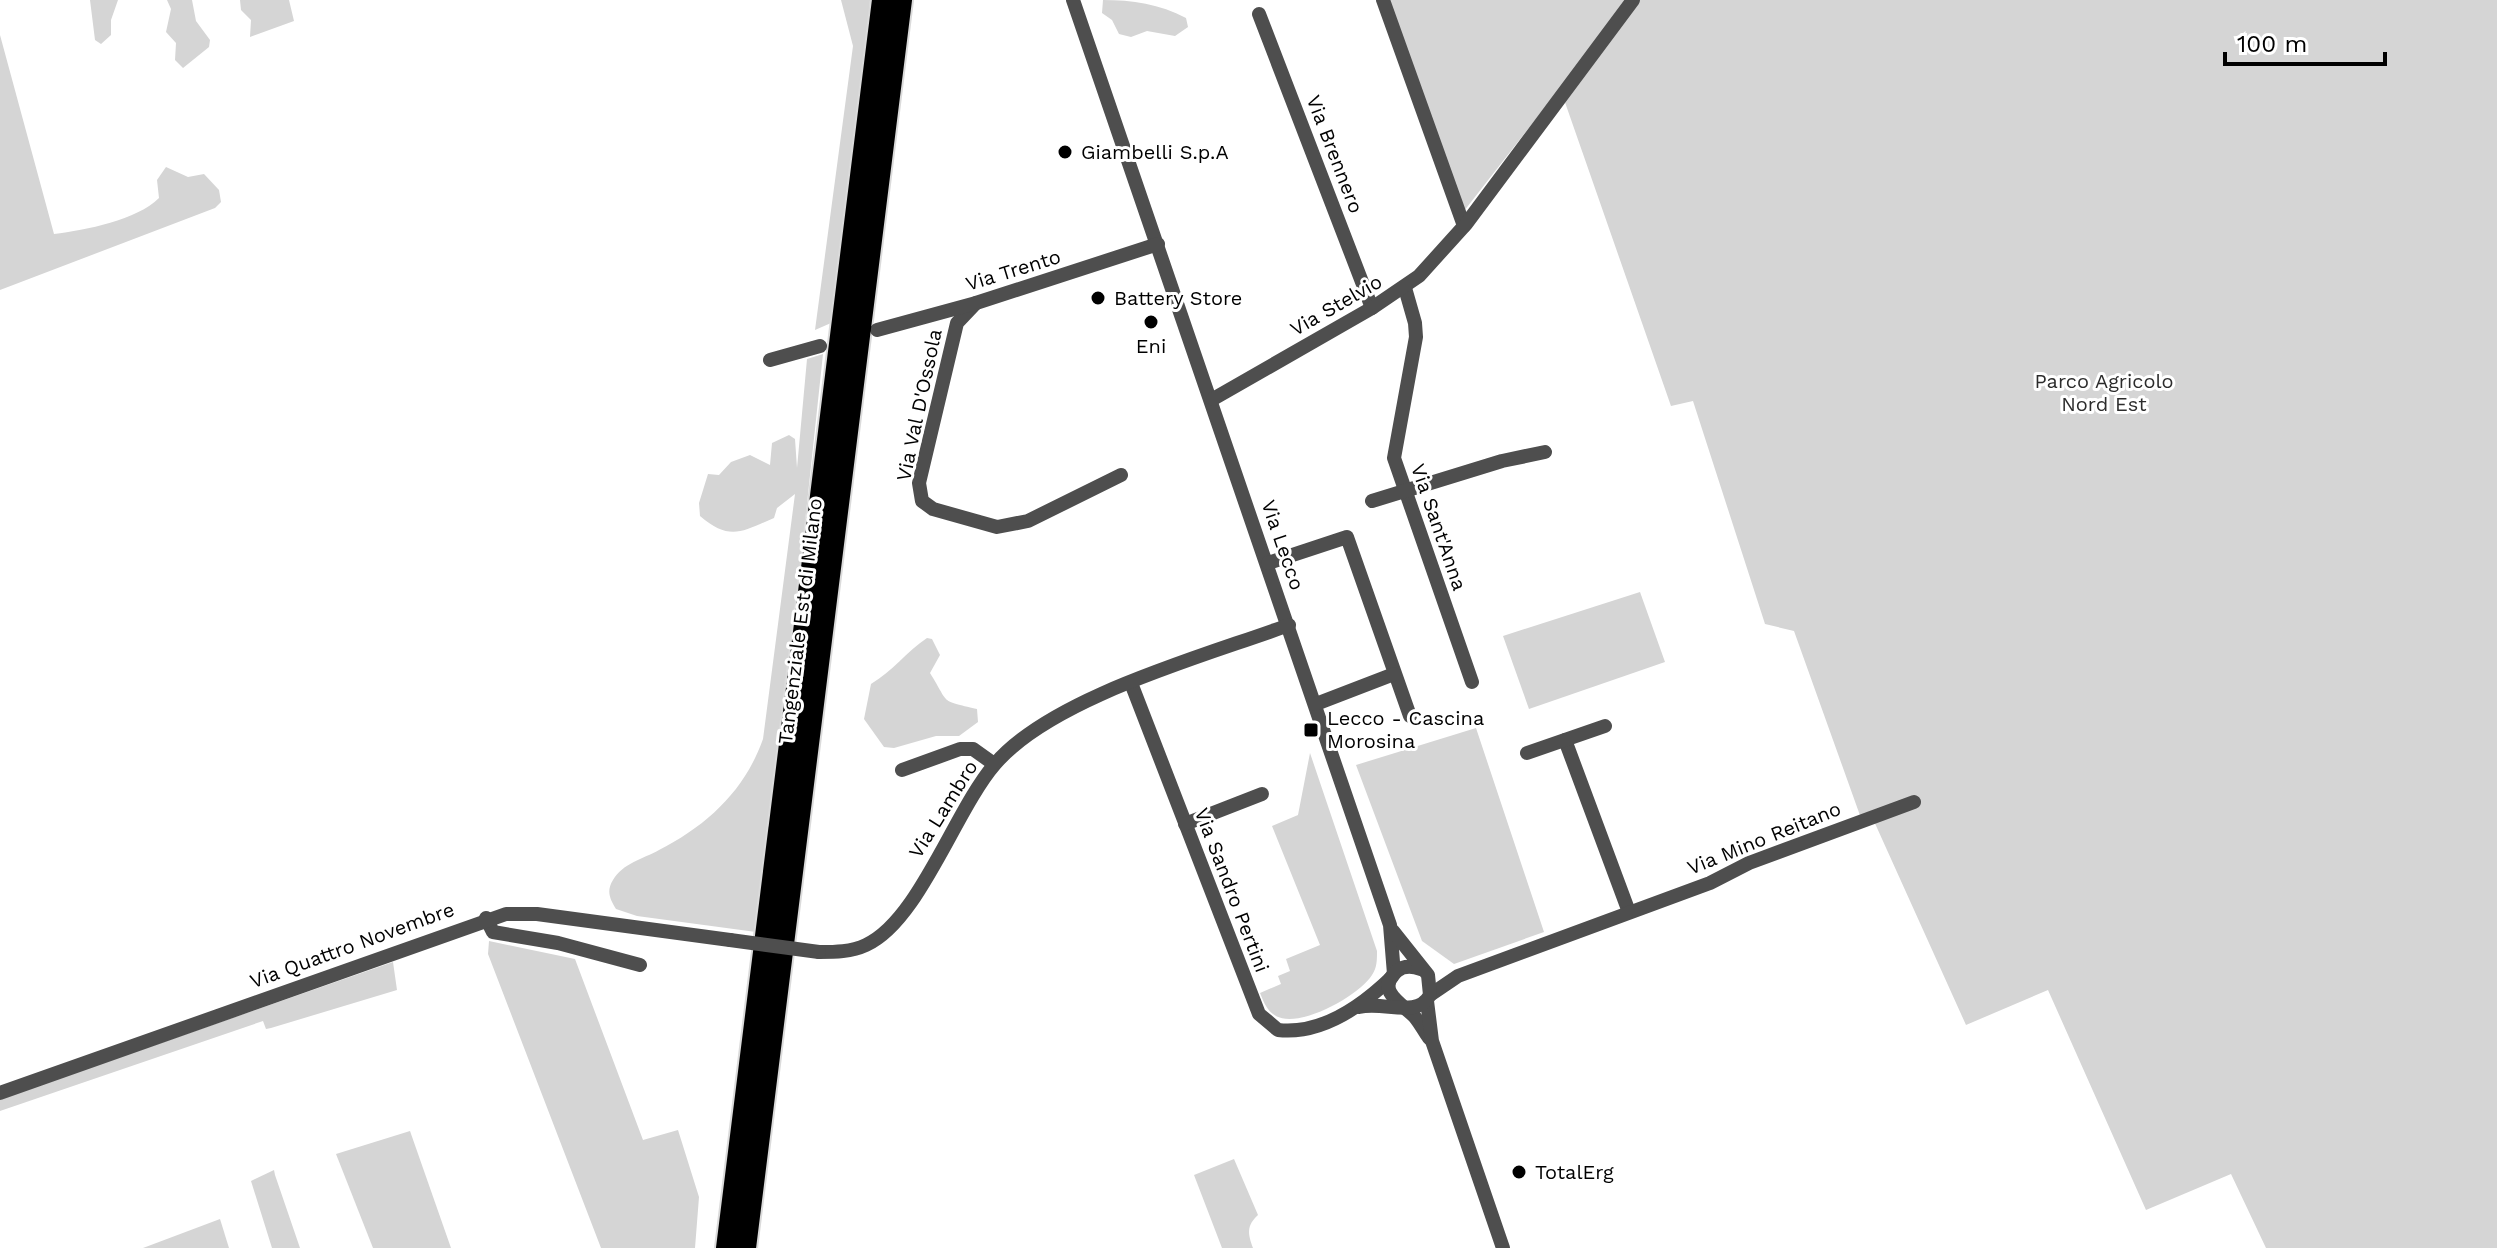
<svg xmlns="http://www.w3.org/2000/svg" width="2497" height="1248" viewBox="0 0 2497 1248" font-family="'Work Sans',sans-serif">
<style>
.green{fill:#d5d5d5}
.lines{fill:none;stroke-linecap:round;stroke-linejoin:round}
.highway-casing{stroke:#dbdbdb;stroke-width:26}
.minor{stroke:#4e4e4e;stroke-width:14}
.highway{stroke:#000;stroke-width:22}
.minor-bridge{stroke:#4e4e4e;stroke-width:14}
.poi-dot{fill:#000;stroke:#fff;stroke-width:3}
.labels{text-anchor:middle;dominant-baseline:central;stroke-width:6;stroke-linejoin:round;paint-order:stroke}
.poi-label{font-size:20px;fill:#000;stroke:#fff;text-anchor:start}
.street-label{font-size:20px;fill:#000;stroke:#fff}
.park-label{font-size:20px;fill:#2c2c2c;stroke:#fff}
</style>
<rect width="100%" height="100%" fill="#fff"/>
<g class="green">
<path d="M 90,0 L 118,0 L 111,20 L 111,35 L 101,44 L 95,40 Z"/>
<path d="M 167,0 L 192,0 L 196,21 L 210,40 L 209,47 L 183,68 L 175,60 L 176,43 L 166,32 L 171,9 Z"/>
<path d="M 240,0 L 289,0 L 294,21 L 250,37 L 251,20 L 241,10 Z"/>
<path d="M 841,0 L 870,0 L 869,18 L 831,323 L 815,330 L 853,46 Z"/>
<path d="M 1103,0 C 1132,0 1160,4 1186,18 L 1188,27 L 1175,36 L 1147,31 L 1131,37 L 1119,34 L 1112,20 L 1102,13 Z"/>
<path d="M 1385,0 L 2497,0 L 2497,1248 L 2266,1248 L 2231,1174 L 2146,1210 L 2048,990 L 1966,1025 L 1873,819 L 1862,821 L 1794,631 L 1765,624 L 1693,401 L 1671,406 L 1560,88 L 1464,211 Z"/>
<path d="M 0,35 L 54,234 C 86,230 137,220 159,198 L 157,180 L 166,167 L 188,177 L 204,174 L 219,190 L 221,202 L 215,208 L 0,290 Z"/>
<path d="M 823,354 L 786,700 L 756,932 L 637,916 L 616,909 C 610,899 606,891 613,880 C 623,863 643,859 659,850 C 708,825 745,790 763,739 L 795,494 L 777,508 L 774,518 C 743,531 730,542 700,516 L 699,503 L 708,474 L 719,475 L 731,462 L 750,455 L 770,465 L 772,443 L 789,435 L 795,439 L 797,468 L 807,359 Z"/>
<path d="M 1640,592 L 1665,662 L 1529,709 L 1503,636 Z"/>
<path d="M 927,638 L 932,639 L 940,655 L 930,673 C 950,705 939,700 977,709 L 978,722 L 959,736 L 936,736 L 894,748 L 884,747 L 864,719 L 871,684 C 893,671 906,652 927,638 Z"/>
<path d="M 1476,728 L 1544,932 L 1454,964 L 1422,941 L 1356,765 Z"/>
<path d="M 1310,753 L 1377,951 C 1377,960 1377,968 1372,975 C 1359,996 1295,1032 1273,1014 C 1266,1009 1263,1000 1260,993 L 1281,984 L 1278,976 L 1290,971 L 1286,959 L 1320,945 L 1272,826 L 1298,815 Z"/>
<path d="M 489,941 L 575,959 L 643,1140 L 678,1130 L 699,1197 L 695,1248 L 601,1248 L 488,954 Z"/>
<path d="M 393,962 L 397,990 L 271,1028 L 266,1029 L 263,1021 L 0,1111 L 0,1099 Z"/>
<path d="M 410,1131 L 451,1248 L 373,1248 L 336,1154 Z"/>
<path d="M 1234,1159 L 1258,1215 C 1246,1226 1248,1234 1253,1248 L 1222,1248 L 1194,1175 Z"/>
<path d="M 274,1170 L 275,1175 L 300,1248 L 272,1248 L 251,1181 Z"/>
<path d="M 220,1219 L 229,1248 L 143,1248 Z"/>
</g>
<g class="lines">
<g class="highway-casing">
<g id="highway">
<path d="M 727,1248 L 883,0"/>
<path d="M 745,1248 L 901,0"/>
</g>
</g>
<g class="minor">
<path d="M 1073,0 L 1390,925 L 1394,974"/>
<path d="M 1383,0 L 1464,226"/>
<path d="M 1259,14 L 1372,308"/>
<path d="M 1405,288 L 1415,323 L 1416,337 L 1394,458 L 1472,682"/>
<path d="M 976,303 L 957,323 L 919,483 L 922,501 L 933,509 L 997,527 L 1028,521 L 1121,475"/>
<path d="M 877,330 L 976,303 L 1158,244"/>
<path d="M 770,360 L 820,346"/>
<path d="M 1213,399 L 1372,308 L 1419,276 L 1466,224 L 1633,0"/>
<path d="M 1372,501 L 1502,461 L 1545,452"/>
<path d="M 1268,563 L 1347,537 L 1410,716"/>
<path d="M 1131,683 L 1259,1014 L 1278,1030 C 1322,1035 1362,1006 1392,977"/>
<path d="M 1316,704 L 1394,674"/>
<path d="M 1565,740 L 1629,912"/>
<path d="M 1527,753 L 1605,726"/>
<path d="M 902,770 L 960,749 L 973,749 L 994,764"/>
<path d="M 1185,824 L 1262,794"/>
<path d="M 486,918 L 493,932 L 558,943 L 640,965"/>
<path d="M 819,952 C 835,952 851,952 866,945 C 919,921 955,810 995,764 C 1052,697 1205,656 1289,625"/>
<path d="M 1421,969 C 1412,966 1404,965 1397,971 C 1374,990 1403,1005 1414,1016 C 1420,1023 1424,1031 1429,1038"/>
<path d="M 1430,995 L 1458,976 L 1710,883 L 1749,863 L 1914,802"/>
<path d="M 1427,1001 L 1432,1041 L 1503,1248"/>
<path d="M 1359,1007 C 1385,1001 1417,1019 1430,995 L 1428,975 L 1393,931"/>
<path d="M 0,1093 L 506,914 L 537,914 L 730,940"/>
</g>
<use href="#highway" class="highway"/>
<path class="minor-bridge" d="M 730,940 L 819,952"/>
</g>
<g class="poi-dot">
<circle cx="1065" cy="152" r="8"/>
<circle cx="1098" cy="298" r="8"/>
<circle cx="1151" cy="322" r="8"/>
<rect x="1303" y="722" width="16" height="16" rx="4"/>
<circle cx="1519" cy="1172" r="8"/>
</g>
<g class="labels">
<g class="poi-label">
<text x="1081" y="152">Giambelli S.p.A</text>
<text x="1114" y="298">Battery Store</text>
<text x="1151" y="346" text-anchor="middle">Eni</text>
<text x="1327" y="718">Lecco - Cascina<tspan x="1327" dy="23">Morosina</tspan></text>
<text x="1535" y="1172">TotalErg</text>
</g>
<g class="street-label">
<text transform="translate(1335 154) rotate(69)">Via Brennero</text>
<text transform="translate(1013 270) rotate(-17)">Via Trento</text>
<text transform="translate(1336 305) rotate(-30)">Via Stelvio</text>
<text transform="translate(919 405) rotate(-78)">Via Val D'Ossola</text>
<text transform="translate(1439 527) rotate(71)">Via Sant'Anna</text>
<text transform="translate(1283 545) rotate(71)">Via Lecco</text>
<text transform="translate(800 621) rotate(-83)">Tangenziale Est di Milano</text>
<text transform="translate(943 809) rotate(-58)">Via Lambro</text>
<text transform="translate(1764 838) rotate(-22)">Via Mino Reitano</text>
<text transform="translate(1232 890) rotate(69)">Via Sandro Pertini</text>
<text transform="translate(352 945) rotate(-20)">Via Quattro Novembre</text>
</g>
<g class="park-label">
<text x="2104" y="381">Parco Agricolo<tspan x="2104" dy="23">Nord Est</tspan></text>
</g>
</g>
<path d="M2225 52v12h160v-12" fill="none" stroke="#000000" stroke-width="4"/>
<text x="2237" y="52" font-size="24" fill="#000000" stroke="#ffffff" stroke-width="6" paint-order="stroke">100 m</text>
</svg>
